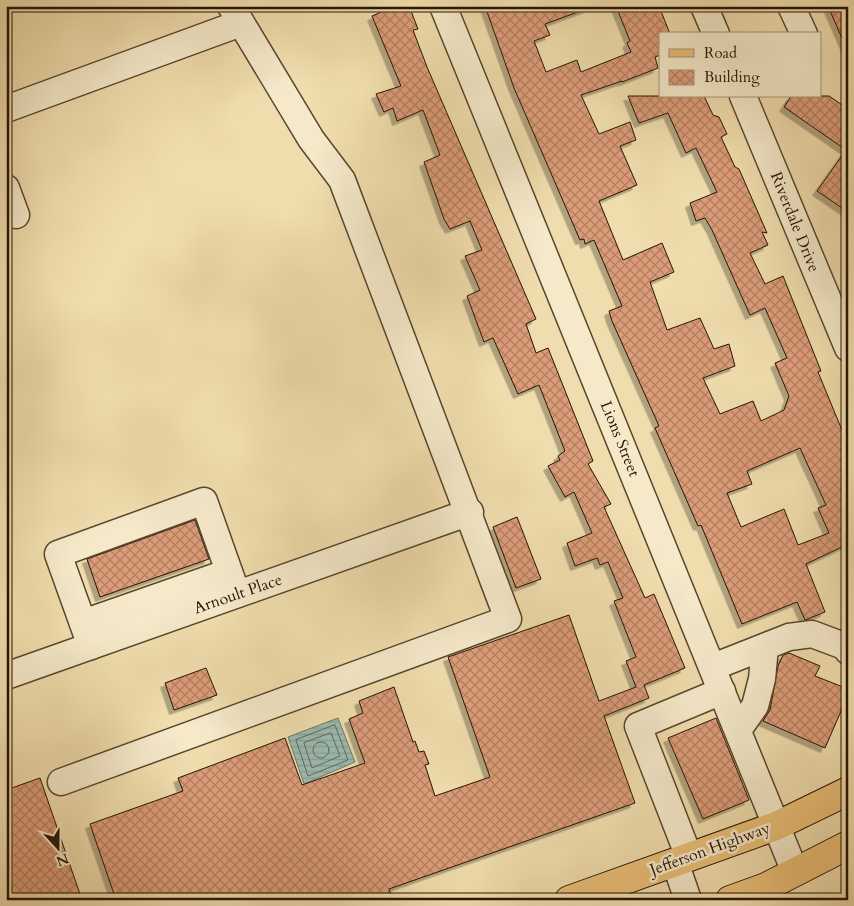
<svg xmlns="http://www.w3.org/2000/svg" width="854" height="906" viewBox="0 0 854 906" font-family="Cardo,serif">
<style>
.water{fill:url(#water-rules);stroke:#6c786c}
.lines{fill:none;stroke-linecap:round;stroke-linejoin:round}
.shore{stroke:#60685b;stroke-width:1}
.building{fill:url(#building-cross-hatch);stroke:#261405;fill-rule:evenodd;filter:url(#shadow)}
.minor-casing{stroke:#58462f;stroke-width:29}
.major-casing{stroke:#261405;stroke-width:30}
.minor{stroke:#f5e9ca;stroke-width:26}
.major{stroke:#e8be76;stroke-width:28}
.labels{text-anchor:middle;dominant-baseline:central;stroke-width:5;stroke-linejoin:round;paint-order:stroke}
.street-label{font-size:16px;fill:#261405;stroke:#f5e9ca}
</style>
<defs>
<pattern id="water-rules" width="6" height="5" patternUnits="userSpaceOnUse" patternTransform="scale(1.25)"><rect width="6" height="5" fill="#9bbbb1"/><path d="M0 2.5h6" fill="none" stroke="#85a097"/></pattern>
<pattern id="building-cross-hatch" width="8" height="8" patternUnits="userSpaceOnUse" patternTransform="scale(1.25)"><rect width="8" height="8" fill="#dc9c78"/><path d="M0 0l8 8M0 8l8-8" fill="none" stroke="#b27e60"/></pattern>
<filter id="shadow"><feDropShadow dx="-4.5" dy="4.5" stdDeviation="0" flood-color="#0004"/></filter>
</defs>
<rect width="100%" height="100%" fill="#f0ddad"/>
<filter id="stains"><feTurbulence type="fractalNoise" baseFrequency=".004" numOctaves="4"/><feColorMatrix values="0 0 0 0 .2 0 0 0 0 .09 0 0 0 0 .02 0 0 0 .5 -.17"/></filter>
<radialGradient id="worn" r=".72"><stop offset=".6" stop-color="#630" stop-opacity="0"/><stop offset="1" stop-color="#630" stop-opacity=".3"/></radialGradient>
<path class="water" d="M 338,718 L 355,762 L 304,784 L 288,737 Z"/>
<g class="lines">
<g class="shore">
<path d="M 335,725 L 348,760 L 308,776 L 296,740 Z"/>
<path d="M 331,733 L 340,756 L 312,768 L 304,743 Z"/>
<circle cx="321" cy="750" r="8"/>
</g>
</g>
<g class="building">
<path d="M 396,6 L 409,6 L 418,29 L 413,30 L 427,67 L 536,319 L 526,324 L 536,353 L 548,348 L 593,461 L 588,464 L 611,504 L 604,507 L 645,598 L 654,594 L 685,668 L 644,685 L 649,698 L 604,716 L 635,803 L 389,889 L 393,900 L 116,900 L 90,824 L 183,791 L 178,778 L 285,738 L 302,785 L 365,763 L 349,719 L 363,713 L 359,701 L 394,687 L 413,742 L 415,741 L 419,752 L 424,751 L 429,764 L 425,765 L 435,796 L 490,777 L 448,657 L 569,615 L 599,701 L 636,687 L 626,661 L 636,657 L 614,601 L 623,598 L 608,562 L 600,565 L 597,558 L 575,566 L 567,543 L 592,533 L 574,492 L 565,497 L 548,466 L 560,460 L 558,456 L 565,451 L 539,385 L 518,394 L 493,338 L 484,342 L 467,296 L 480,290 L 465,256 L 482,250 L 470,221 L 450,229 L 444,219 L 424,162 L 440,155 L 423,110 L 397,121 L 393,108 L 384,112 L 376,94 L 401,86 L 372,16 Z"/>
<path d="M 485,6 L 589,6 L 589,8 L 545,24 L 550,35 L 534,41 L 546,72 L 577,60 L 581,72 L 631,52 L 627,43 L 630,41 L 616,6 L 659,6 L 670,34 L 660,34 L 660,55 L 655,57 L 658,68 L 622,82 L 622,81 L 581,95 L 599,134 L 630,122 L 636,140 L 620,146 L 637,185 L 599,201 L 623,260 L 662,243 L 674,272 L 650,282 L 667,330 L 700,318 L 714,349 L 729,344 L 735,366 L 703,378 L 720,414 L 753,401 L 761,421 L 784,410 L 789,396 L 775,363 L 787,358 L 765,308 L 750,315 L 712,230 L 705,218 L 696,221 L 690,203 L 717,192 L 696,148 L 686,153 L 668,113 L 639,123 L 628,96 L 704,96 L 713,115 L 719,117 L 727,134 L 721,137 L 735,167 L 739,169 L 767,233 L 762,232 L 768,245 L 750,253 L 765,284 L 783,276 L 821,371 L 818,372 L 844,435 L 848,433 L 848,544 L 806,564 L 825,612 L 805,620 L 797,602 L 742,624 L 701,525 L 698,526 L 655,428 L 659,426 L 612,321 L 609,311 L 622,306 L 594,240 L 585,244 L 584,239 L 580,240 L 514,88 ZM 800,448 L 826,505 L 818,508 L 829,533 L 798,545 L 784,509 L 741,527 L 727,493 L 752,484 L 747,471 Z"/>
<path d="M 828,6 L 848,6 L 848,52 Z"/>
<path d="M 791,96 L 829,96 L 848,109 L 848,212 L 817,191 L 846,150 L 784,107 Z"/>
<path d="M 517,517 L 541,579 L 516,588 L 493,527 Z"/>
<path d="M 195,520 L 209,559 L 100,597 L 87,559 Z"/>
<path d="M 789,653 L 820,666 L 815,676 L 848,689 L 848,695 L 825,748 L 763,721 L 770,710 L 778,666 L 783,655 Z"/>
<path d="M 206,668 L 217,695 L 174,710 L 165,683 Z"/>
<path d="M 716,718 L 749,800 L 703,819 L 668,738 Z"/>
<path d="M 40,778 L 82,900 L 11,900 L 6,886 L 6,790 Z"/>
</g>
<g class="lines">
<g class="minor-casing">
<g id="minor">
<path d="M 443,6 L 795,872"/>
<path d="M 704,6 L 716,34"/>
<path d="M 791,6 L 804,34"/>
<path d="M 743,96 L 848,348"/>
<path d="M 6,109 L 241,23"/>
<path d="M 6,188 L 16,215"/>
<path d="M 83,623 L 229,572"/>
<path d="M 91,646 L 58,554 L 204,501 L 237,594"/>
<path d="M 713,667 L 789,637 L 812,634 L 844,646 L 848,651"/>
<path d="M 6,676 L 470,512"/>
<path d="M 738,730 L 755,706 L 762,679 L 765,647"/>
<path d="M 61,782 L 508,619 L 342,180 L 311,139 L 231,6"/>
<path d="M 689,857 L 638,726 L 722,691"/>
<path d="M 675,862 L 688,900"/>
</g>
</g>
<g class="major-casing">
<g id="major">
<path d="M 569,900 L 776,826 L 848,791"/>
<path d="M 730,900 L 766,887 L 848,845"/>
</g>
</g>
<use href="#minor" class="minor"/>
<use href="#major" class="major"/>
</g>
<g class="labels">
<g class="street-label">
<text transform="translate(795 222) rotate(68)">Riverdale Drive</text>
<text transform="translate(620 439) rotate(68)">Lions Street</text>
<text transform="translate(238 594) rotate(-19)">Arnoult Place</text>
<text transform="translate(710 849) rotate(-20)">Jefferson Highway</text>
</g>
</g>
<rect width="854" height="906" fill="none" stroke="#f0ddad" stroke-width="25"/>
<rect x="8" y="8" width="839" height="891" fill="none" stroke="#261405" stroke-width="2.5"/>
<rect x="12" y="12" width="829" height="881" fill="none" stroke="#261405"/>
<rect x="659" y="32" width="162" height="65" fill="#f5e9ca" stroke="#a2947b"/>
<rect x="669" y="49" width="25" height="8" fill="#e8be76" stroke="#a2947b"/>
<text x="704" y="58" font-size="15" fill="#261405">Road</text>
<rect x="669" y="70" width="25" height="15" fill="url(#building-cross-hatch)" stroke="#a2947b"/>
<text x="704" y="82" font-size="15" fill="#261405">Building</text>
<g transform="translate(58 848) rotate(159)" stroke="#f5e9ca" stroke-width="4" paint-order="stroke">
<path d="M0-4L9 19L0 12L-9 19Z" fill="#261405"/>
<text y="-8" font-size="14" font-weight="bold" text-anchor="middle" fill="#261405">N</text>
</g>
<rect width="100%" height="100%" filter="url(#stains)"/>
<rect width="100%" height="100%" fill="url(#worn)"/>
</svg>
